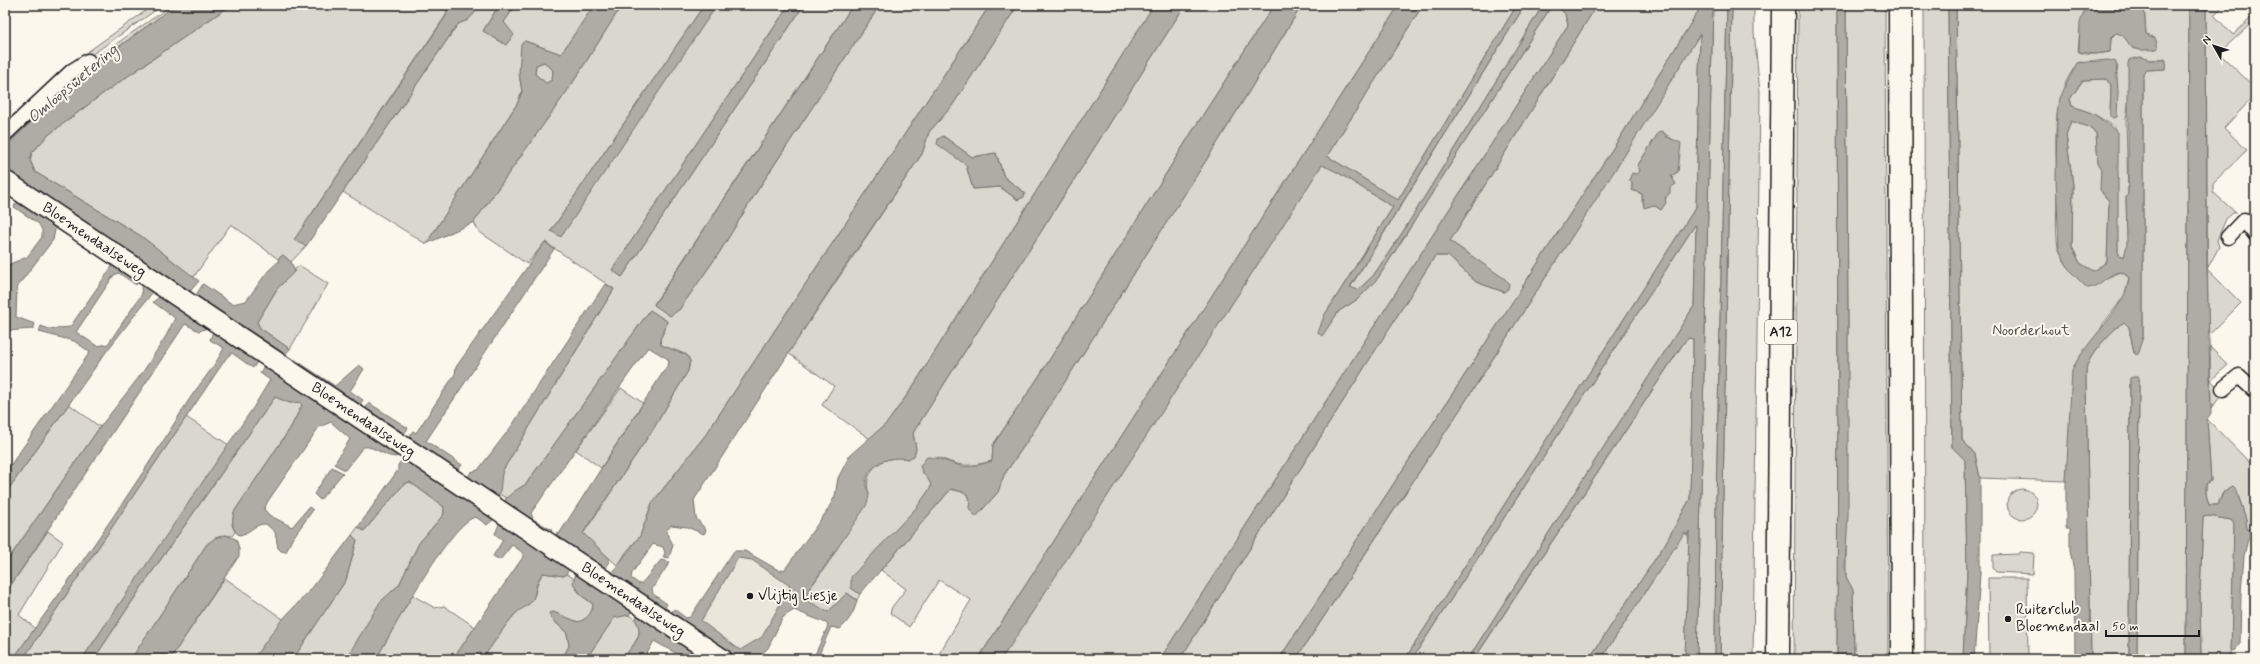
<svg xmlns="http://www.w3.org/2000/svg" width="2260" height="664" viewBox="0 0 2260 664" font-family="Mynerve,sans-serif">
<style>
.built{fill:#eae6dc}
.green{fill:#dad7ce;stroke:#7b7a75;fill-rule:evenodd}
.water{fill:#afaca5;stroke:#74726e;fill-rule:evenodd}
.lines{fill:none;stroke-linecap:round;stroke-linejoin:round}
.street-casing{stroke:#1c1c1c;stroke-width:17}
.secondary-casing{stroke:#1c1c1c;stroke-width:23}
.highway-casing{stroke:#1c1c1c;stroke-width:25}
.street{stroke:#fbf7ec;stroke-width:14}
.secondary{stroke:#fbf7ec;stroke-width:20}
.highway{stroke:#fbf7ec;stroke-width:22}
.poi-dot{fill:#1c1c1c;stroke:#fbf7ec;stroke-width:1.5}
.labels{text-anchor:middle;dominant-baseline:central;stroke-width:4;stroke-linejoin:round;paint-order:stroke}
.shield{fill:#fbf7ec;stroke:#5f5e5a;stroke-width:1}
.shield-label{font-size:14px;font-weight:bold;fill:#1c1c1c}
.street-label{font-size:15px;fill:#1c1c1c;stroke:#fbf7ec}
.park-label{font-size:15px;fill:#555451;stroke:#fbf7ec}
.poi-label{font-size:15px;fill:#1c1c1c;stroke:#fbf7ec;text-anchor:start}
.water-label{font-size:16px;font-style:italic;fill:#575653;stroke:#fbf7ec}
</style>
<rect width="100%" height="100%" fill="#fbf7ec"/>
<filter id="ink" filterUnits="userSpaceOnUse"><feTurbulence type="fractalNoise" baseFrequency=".025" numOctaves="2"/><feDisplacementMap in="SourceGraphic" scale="8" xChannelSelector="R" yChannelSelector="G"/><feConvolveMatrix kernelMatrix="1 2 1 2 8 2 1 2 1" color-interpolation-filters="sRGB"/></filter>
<g filter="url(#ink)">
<path class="built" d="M 738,558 L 752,560 L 790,586 L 762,637 L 740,650 L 701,621 Z"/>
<g class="green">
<path d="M 154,5 L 163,5 L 80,63 L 77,63 L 76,60 Z"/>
<path d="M 172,5 L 176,5 L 80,75 L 5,147 L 5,140 L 90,62 Z"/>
<path d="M 231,5 L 442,5 L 447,10 L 446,15 L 294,240 L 306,246 L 291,262 L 283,255 L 278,259 L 231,224 L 193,278 L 141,236 L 35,172 L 30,160 L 32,153 L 47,136 L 105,92 Z"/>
<path d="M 474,5 L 499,5 L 483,31 L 504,22 L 516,5 L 594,5 L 561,54 L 525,41 L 519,73 L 522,92 L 517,104 L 426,244 L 343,192 L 458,24 L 468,20 L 475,7 Z"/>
<path d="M 622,5 L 704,5 L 551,231 L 717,5 L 789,5 L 612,270 L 622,277 L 804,5 L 853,5 L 654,304 L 679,310 L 719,253 L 757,191 L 880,5 L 990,5 L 707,433 L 652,503 L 640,536 L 626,552 L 618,566 L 583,534 L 652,431 L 688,371 L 690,361 L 687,355 L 661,345 L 660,339 L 665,329 L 667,322 L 650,310 L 526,484 L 506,498 L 499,494 L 500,479 L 503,470 L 614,289 L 545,242 L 527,264 L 478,231 L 474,222 L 570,87 Z"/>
<path d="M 1018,5 L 1154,5 L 912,388 L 887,423 L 870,439 L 822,405 L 834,386 L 788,353 L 922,154 L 929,132 L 952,106 ZM 943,136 L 972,157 L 996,153 L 1004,177 L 1025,193 L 1018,200 L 1000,187 L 973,189 L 966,165 Z"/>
<path d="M 1185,5 L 1274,5 L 1197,124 L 1038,378 L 993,445 L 992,461 C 968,467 961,467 938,457 L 922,472 L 930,480 L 931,487 L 926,496 L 851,588 L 860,594 L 857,600 L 847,593 L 828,612 C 820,608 811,605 806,597 L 808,591 L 831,559 L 869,494 C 861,469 886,453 908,459 L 916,449 L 913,433 Z"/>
<path d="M 1302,5 L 1399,5 L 978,659 L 936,659 L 971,600 L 939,580 L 909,627 L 890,613 L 892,607 L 906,589 L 881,570 L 951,489 L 966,493 L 976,516 L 998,492 L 1004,475 L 1026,443 L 1221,137 Z"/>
<path d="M 1423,5 L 1517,5 L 1398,200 L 1327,156 Z"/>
<path d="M 1525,5 L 1543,5 L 1404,230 L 1373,276 L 1358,290 L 1350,288 Z"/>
<path d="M 1552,5 L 1556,5 L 1565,14 L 1568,25 L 1160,659 L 1001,659 L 1322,164 L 1337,172 L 1393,207 L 1324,316 L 1322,335 L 1339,311 L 1358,299 L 1378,278 Z"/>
<path d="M 1597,5 L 1702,5 L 1621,136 L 1279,659 L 1180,659 L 1435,256 L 1448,256 L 1476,282 L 1504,292 L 1476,260 L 1450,241 Z"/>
<path d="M 1713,5 L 1727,5 L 1716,502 L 1715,659 L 1697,659 Z"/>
<path d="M 1732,5 L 1754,5 L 1754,32 L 1760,92 L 1753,659 L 1720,659 Z"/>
<path d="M 1798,5 L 1837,5 L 1838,402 L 1837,659 L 1794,659 Z"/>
<path d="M 1846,5 L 1885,5 L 1888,659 L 1854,659 L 1853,590 L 1846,577 L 1848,324 Z"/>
<path d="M 1924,5 L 1948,5 L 1952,447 L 1965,460 L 1967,572 L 1963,659 L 1925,659 Z"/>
<path d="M 1956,5 L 2092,5 L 2081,19 L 2078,51 C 2086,57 2101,53 2110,52 L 2111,38 L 2116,33 L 2123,35 L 2133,49 L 2149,49 L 2154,38 L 2146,35 L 2144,5 L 2189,5 L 2186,659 L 2091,659 L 2086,380 C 2086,375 2086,369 2087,365 C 2092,352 2113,329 2124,322 L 2129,327 L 2134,353 L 2143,337 L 2143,74 L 2147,70 L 2165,69 L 2165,59 L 2151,60 L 2140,57 L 2128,105 L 2126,119 L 2128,194 L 2126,198 L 2128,245 L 2124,257 L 2118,255 L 2115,127 L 2094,114 L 2072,106 L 2070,99 L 2083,80 L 2106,79 L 2111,85 L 2110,116 L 2118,66 L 2079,62 C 2048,97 2057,146 2057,190 C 2057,209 2055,229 2058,248 C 2060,256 2066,262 2069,270 L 2109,277 L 2121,272 L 2129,278 L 2125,295 L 2103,324 L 2080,376 L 2066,481 L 1980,478 L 1975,454 L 1962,440 ZM 2134,377 L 2139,378 L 2137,656 L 2133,659 L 2129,657 L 2130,379 Z"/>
<path d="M 2206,5 L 2224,5 L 2214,15 L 2233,35 L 2252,17 L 2255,20 L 2219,53 L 2255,88 L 2255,95 L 2224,128 L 2247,150 L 2213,183 L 2213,192 L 2236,213 L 2233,213 L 2226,219 L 2217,240 L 2219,247 L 2207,269 L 2241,303 L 2208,336 Z"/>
<path d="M 1700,33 L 1696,207 L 1405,659 L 1296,659 C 1433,452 1569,244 1700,33 ZM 1662,131 L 1673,140 L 1673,174 L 1670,188 L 1661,210 L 1654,205 L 1642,201 L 1642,194 L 1632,190 L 1632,183 L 1640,171 L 1638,165 L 1659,132 Z"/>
<path d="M 544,62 L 553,70 L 552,80 L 546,84 L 535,74 L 536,65 Z"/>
<path d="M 2071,121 L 2088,127 L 2096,133 L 2098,163 L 2101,167 L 2102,193 L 2109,201 L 2107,262 L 2093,271 L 2080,263 L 2072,247 L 2073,185 L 2066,135 Z"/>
<path d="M 1695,225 L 1696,226 L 1694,306 L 1468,659 L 1412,659 Z"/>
<path d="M 299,265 L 328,284 L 290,349 L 260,328 L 257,322 L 277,289 Z"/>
<path d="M 1689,338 L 1693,339 L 1693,350 L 1690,499 L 1665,544 L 1589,659 L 1489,659 L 1479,652 L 1685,341 Z"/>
<path d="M 2210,347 L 2228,365 L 2211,380 L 2223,393 L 2211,409 Z"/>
<path d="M 621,388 L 643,403 L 601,468 L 576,450 Z"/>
<path d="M 275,397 L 290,403 L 299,402 L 302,405 L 291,427 L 234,512 L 232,525 L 235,532 L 232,536 L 225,535 L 207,544 L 131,659 L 94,659 L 147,579 Z"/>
<path d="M 69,404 L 100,427 L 5,564 L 5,494 Z"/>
<path d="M 186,417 L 229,445 L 82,659 L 23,659 Z"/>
<path d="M 2207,419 L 2255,468 L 2255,531 L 2247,529 L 2246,519 L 2236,489 L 2233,486 L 2222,494 L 2218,505 L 2209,505 L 2206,494 L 2206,484 L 2211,481 Z"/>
<path d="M 410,482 L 444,507 L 444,514 L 419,543 L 399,585 L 392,591 L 369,623 L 346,659 L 293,659 L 346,580 L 357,540 L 352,535 L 358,527 L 364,531 L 404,484 Z"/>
<circle cx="2022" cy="504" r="15"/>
<path d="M 2209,516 L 2231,520 L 2234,524 L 2231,659 L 2201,659 L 2200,594 L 2203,517 Z"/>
<path d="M 48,531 L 63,542 L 19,615 L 35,628 L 13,659 L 5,659 L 5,594 Z"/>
<path d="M 1684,533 L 1688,535 L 1689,543 L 1685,659 L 1601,659 Z"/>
<path d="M 2020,552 L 2034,553 L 2033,574 L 1996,572 L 1993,568 L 1993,555 L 2019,554 Z"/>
<path d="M 543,573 L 564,576 L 567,574 L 573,578 C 573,590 584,598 593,604 C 593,613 586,620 578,622 L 553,612 L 552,619 L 567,633 L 569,646 L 562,659 L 482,659 C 494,643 505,624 519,610 C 524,605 530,605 533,599 C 538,588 535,585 543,573 Z"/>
<path d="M 225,578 L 283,619 L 253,659 L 170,659 Z"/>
<path d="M 1988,578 L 2027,578 L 2028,659 L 1989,659 Z"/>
<path d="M 412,595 L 435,608 L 444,606 L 475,627 L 453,659 L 376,659 Z"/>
<path d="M 624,615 C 630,615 634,617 637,622 C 645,635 630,648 623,659 L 586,659 L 614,618 Z"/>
</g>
<g class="water">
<path d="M 176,5 L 231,5 L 105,92 L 47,136 L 32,153 L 30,160 L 35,172 L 141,236 L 199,281 L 186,296 L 5,173 L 5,147 L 80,75 Z"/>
<path d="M 442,5 L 474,5 L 475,13 L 468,20 L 458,24 L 306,246 L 294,240 L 446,16 L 447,10 Z"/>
<path d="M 499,5 L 516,5 L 504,22 L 514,35 L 506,45 L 483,31 Z"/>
<path d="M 594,5 L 622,5 L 570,87 L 474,222 L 426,244 L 517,104 L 522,92 L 519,73 L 521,44 L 525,41 L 561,54 ZM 544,62 L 553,70 L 552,80 L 546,83 L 535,74 L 536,65 Z"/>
<path d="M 704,5 L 717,5 L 561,237 L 551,231 Z"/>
<path d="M 789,5 L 804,5 L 622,277 L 612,270 Z"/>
<path d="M 853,5 L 880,5 L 757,191 L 719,253 L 679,310 L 670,316 L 654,305 Z"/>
<path d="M 990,5 L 1018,5 L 952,106 L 929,132 L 922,154 L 836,280 L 694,500 L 696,518 L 706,530 L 704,534 L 687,527 L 671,525 L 666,531 L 673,545 L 669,558 L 663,557 L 665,553 L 663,547 L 653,544 L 632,573 L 631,578 L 639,584 L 642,583 L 661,560 L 670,562 L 652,589 L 653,594 L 667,604 L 664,609 L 610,575 L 640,536 L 652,503 L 707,433 Z"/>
<path d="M 1154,5 L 1185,5 L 913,433 L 916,449 L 914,456 L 908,459 C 891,455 866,463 866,485 C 866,488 869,491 869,494 C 869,498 867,503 866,506 L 808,591 L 806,597 L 810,602 L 828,612 L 847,593 L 857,600 C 855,611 849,621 840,629 L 831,627 L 817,659 L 813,659 L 828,626 L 826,623 L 794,610 L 783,617 L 768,648 L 763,653 L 765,659 L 736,659 L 699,638 L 670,614 L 674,609 L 686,618 L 690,617 L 734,551 L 745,551 L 780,571 L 785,569 L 827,511 L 835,496 L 838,478 L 850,455 L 887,423 L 912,388 ZM 738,558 L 752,560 L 790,586 L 762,637 L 740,650 L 701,621 Z"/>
<path d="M 1274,5 L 1302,5 L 1221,137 L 1026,443 L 1004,475 L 998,492 L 976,517 L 969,508 L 970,499 L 966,493 L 951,489 L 860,594 L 851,588 L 851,577 L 917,507 L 931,487 C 930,478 922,475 920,466 L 927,457 C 939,457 946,462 958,465 C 969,469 981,464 992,461 L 993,445 L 1038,378 L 1197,124 Z"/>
<path d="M 1399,5 L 1423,5 L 1327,156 L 1398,200 L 1517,5 L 1525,5 L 1350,287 L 1358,290 L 1373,276 L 1404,230 L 1543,5 L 1552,5 L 1378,278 L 1358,299 L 1339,311 L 1322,336 L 1318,333 L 1324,316 L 1393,207 L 1337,172 L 1322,165 L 1011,645 L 1001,659 L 978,659 Z"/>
<path d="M 1556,5 L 1597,5 L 1450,241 L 1505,279 L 1509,283 L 1508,289 L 1504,292 L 1476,282 L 1448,256 L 1435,256 L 1180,659 L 1160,659 L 1568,25 L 1565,14 Z"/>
<path d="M 1702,5 L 1713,5 L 1697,659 L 1685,659 L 1689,531 L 1688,535 L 1684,533 L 1679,541 L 1601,659 L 1589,659 L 1665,544 L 1690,499 L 1693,350 L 1693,339 L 1689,338 L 1685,341 L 1474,659 L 1468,659 L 1694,306 L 1696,226 L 1695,225 L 1412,659 L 1405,659 L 1696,207 L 1700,34 L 1628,150 L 1452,422 L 1296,659 L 1279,659 L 1621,136 Z"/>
<path d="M 1727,5 L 1732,5 L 1720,659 L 1715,659 L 1716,502 Z"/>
<path d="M 1837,5 L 1846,5 L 1848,324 L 1848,516 L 1845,567 L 1846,577 L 1853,590 L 1854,659 L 1837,659 L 1838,402 Z"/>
<path d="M 1948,5 L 1956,5 L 1962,440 L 1975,454 L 1980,478 L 1980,574 L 1974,659 L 1963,659 L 1967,572 L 1965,460 L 1952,447 Z"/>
<path d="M 2092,5 L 2144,5 L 2146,34 L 2156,40 L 2158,48 C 2153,51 2151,49 2146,50 C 2125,52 2130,35 2116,33 L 2111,38 L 2110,52 L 2095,54 L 2079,52 L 2080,22 L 2084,12 Z"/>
<path d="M 2189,5 L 2206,5 L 2207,269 L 2211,413 L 2207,419 L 2211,481 L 2206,484 L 2206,494 L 2209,505 L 2218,505 L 2224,491 L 2233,486 L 2236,489 L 2246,519 L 2247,529 L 2255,531 L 2255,539 L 2248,539 L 2244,556 L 2241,593 L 2240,644 L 2234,651 L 2231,650 L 2234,524 L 2231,520 L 2209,516 L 2203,517 L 2200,594 L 2201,659 L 2186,659 Z"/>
<path d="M 2140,57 L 2151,60 L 2166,60 L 2165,69 L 2147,70 L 2143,74 L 2143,337 L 2137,355 L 2134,353 L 2129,327 L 2124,322 C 2113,329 2092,352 2087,365 C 2086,369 2086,375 2086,380 L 2091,659 L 2075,659 L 2074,572 L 2070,550 L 2070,528 L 2066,528 L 2066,481 L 2072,370 C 2085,341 2127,308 2129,278 L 2125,273 C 2111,268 2101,288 2087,288 L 2069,270 L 2059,249 L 2056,178 L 2057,115 L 2059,98 L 2077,63 L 2108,60 L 2116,62 L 2118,92 L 2117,117 L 2113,118 L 2110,116 L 2111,85 L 2106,79 L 2083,80 L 2070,99 L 2072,106 L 2094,114 L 2118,132 L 2118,255 L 2124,257 L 2127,245 L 2126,198 L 2128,194 L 2128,63 L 2129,60 ZM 2071,121 L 2088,127 L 2096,133 L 2098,163 L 2101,167 L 2100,190 L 2109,201 L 2107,262 L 2093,271 L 2080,263 L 2072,247 L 2073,185 L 2066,135 Z"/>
<path d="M 1662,131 L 1667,137 L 1681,143 L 1678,172 L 1671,176 L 1676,184 L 1670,188 L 1670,193 L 1665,198 L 1666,203 L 1661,210 L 1654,205 L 1644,208 L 1642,194 L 1632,190 L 1632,183 L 1629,180 L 1632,173 L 1637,174 L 1640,171 L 1638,165 L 1659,132 Z"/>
<path d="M 943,136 L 972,157 L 996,153 L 1004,177 L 1025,193 L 1024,197 L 1018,200 L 1000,187 L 973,189 L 966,165 L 937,144 L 938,139 Z"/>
<path d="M 22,202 L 56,225 L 53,240 L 17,287 L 16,317 L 35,324 L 33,329 L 5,331 L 5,266 L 27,257 L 42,237 L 42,230 L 39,224 L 14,207 L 16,203 Z"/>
<path d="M 545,242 L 554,249 L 426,441 L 462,465 L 457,471 L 408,438 L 413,431 L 416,433 L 455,374 L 456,367 Z"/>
<path d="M 283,255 L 291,262 L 295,271 L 277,289 L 257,322 L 260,328 L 290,349 L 282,358 L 195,302 L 196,295 L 203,284 L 232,304 L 246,301 L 268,271 L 279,261 L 278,259 Z"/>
<path d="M 115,262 L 139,280 L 136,285 L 119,273 L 114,275 L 76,332 L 97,346 L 108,344 L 142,294 L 141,288 L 144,283 L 153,287 L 152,293 L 106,352 L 5,494 L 5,473 L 90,352 L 74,341 L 39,332 L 41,326 L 49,329 L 70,327 Z"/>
<path d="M 605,284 L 614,289 L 503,470 C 500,479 502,492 497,500 L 471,486 L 468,477 L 471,472 L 478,470 L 511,427 Z"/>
<path d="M 163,294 L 208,324 L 205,329 L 199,331 L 185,324 L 5,594 L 5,564 L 100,427 L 143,372 L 166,336 L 175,318 L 153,302 Z"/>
<path d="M 650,310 L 667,321 L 665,329 L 660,339 L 661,345 L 687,355 L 690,361 L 688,371 L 652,431 L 583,533 L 610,559 L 605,571 L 553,539 L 557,533 L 559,534 L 669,363 L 668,359 L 648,347 L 531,513 L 533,519 L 552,530 L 548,535 L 502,503 L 513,492 L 526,484 Z"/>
<path d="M 214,329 L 256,358 L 257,362 L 253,368 L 232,353 L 227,357 L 23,659 L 13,659 C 72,576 132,493 185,406 C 197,386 214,369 224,348 L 210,340 Z"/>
<path d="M 294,359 L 335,386 L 359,365 L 364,369 L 350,391 L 363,400 L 358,407 L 291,363 Z"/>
<path d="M 264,366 L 270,366 L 399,453 L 396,457 C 384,457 374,445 363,447 L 345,470 L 334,464 L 350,439 L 331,422 L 319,427 L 268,501 L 264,509 L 269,515 L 292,527 L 309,507 L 313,510 L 292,539 L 286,552 L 281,551 L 278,548 L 275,532 L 266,524 C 254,523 250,534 239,535 C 231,529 232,522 234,512 L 291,427 L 302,405 L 299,402 L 290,403 L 275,397 L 147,579 L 94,659 L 82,659 L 253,408 L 270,380 L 260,373 Z"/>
<path d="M 2134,377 L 2139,377 L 2137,656 L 2133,659 L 2129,657 L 2130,378 Z"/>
<path d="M 369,403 L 408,428 L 402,437 L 364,411 Z"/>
<path d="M 404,457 L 493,514 L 494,519 L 487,525 L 476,517 C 451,520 391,634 376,659 L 346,659 L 380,602 L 399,585 L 419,543 L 444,514 L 444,507 L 410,482 L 404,484 L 364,531 L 358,527 L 398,470 L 398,465 Z"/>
<path d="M 332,467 L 343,473 L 320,500 L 314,494 Z"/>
<path d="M 500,522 L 570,569 L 564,576 L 543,573 C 534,585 537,590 533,599 C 529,607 519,609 514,615 C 502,629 493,645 482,659 L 453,659 L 523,557 L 522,552 L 512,545 L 500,560 L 493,556 L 503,540 L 495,534 Z"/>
<path d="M 225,535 L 236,539 L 239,548 L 239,556 L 170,659 L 131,659 L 207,544 L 215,538 Z"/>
<path d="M 352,535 L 357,540 L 346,580 L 293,659 L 253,659 L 280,622 L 312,588 Z"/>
<path d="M 576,573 L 633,609 L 629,615 L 614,618 L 586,659 L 562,659 L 569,646 L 567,633 L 552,619 L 549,613 L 553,612 L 578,622 C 586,620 593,613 593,604 L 582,596 L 573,583 Z"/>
<path d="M 639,614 L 708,659 L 686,659 L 654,641 L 644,659 L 623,659 C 633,643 646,637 635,619 Z"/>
</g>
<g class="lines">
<g class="street-casing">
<g id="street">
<path d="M 5,134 L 72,71 L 88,61"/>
<path d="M 2228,237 L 2244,220 L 2255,234"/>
<path d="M 2223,389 L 2239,376 L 2255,391"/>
</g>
</g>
<g class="secondary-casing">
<path id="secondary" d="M 5,181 L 722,659"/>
</g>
<g class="highway-casing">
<g id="highway">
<path d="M 1900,5 L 1902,659"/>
<path d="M 1778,659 L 1783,5"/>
</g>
</g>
<use href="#street" class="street"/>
<use href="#secondary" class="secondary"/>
<use href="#highway" class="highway"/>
</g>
</g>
<g class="poi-dot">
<circle cx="750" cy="596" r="4"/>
<circle cx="2008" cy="619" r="4"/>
</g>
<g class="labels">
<rect class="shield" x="1765" y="320" width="32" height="24" rx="3"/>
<g class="shield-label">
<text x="1781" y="332">A12</text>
</g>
<g class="street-label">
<text transform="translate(94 240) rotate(34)">Bloemendaalseweg</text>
<text transform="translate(363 420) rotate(34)">Bloemendaalseweg</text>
<text transform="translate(633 600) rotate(34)">Bloemendaalseweg</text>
</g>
<g class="park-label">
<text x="2031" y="331">Noorderhout</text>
</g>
<g class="poi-label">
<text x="758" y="596">Vlijtig Liesje</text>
<text x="2016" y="610">Ruiterclub<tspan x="2016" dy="17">Bloemendaal</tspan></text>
</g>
<g class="water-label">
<text transform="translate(73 84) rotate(-40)">Omloopswetering</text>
</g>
</g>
<rect width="2260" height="664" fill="none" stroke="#fbf7ec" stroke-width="20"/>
<rect x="10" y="10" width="2240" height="644" fill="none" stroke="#1c1c1c" stroke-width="1.5" filter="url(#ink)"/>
<g transform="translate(2214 46) rotate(309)" stroke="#fbf7ec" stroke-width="3" paint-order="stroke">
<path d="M0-3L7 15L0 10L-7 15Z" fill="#1c1c1c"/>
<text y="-6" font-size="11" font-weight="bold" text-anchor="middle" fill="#1c1c1c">N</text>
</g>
<path d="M2106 630v6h93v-6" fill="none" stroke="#1c1c1c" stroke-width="2"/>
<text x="2112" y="630" font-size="12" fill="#1c1c1c" stroke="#fbf7ec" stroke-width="3" paint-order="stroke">50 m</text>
</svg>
